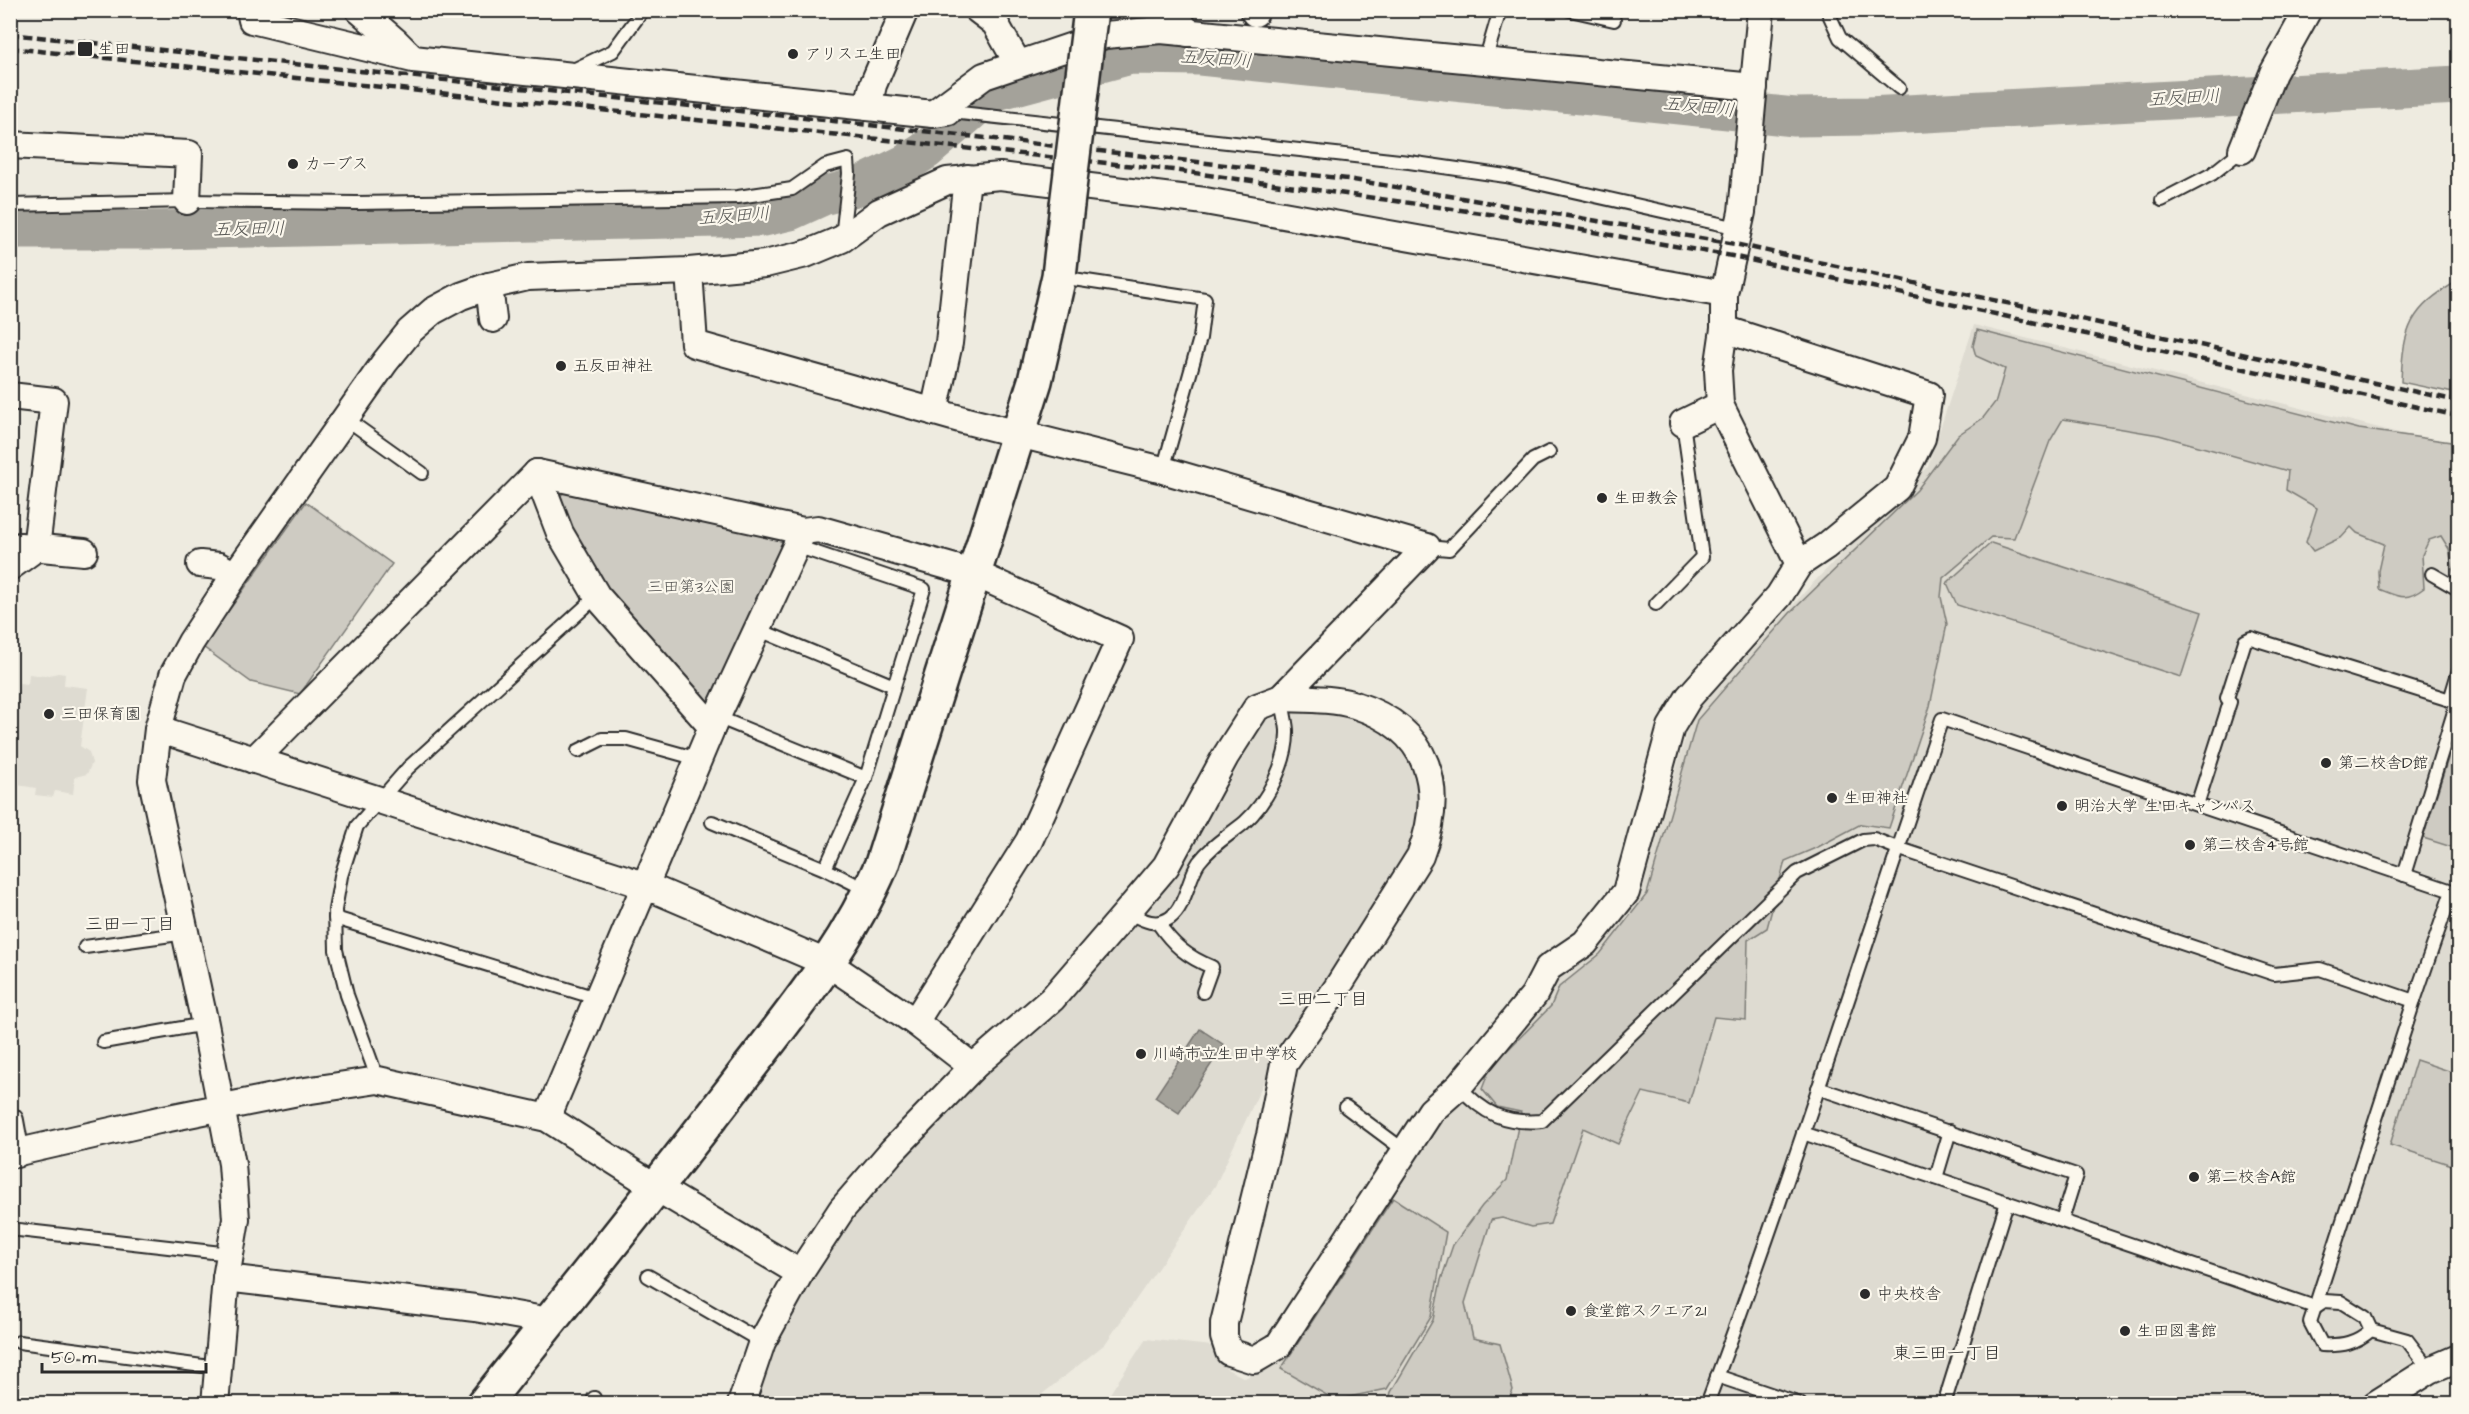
<svg xmlns="http://www.w3.org/2000/svg" width="2469" height="1414" viewBox="0 0 2469 1414" font-family="'Architects Daughter','Klee One',sans-serif">
<style>
.built{fill:#dedbd1}
.green{fill:#cecbc2;stroke:#7c7b76;stroke-width:1.5}
.water{fill:#a4a29a;stroke:#74726e;stroke-width:1.5}
.lines{fill:none;stroke-linecap:round;stroke-linejoin:round}
.river{stroke:#a4a29a;stroke-width:39}
.lane-casing{stroke:#2b2b2b;stroke-width:16}
.street-casing{stroke:#2b2b2b;stroke-width:30}
.secondary-casing{stroke:#2b2b2b;stroke-width:38}
.lane{stroke:#fbf7ec;stroke-width:12}
.street{stroke:#fbf7ec;stroke-width:26}
.secondary{stroke:#fbf7ec;stroke-width:33}
.rail{stroke:#2b2b2b;stroke-width:4.5;stroke-dasharray:9 4.5;stroke-linecap:butt}
.secondary-bridge-casing{stroke:#2b2b2b;stroke-width:38;stroke-linecap:butt}
.secondary-bridge{stroke:#fbf7ec;stroke-width:33}
.poi-dot{fill:#2b2b2b;stroke:#fbf7ec;stroke-width:2}
.labels{text-anchor:middle;dominant-baseline:central;stroke-width:4.5;stroke-linejoin:round;paint-order:stroke}
.poi-label{font-size:16px;fill:#2b2b2b;stroke:#fbf7ec;text-anchor:start}
.park-label{font-size:16px;fill:#545351;stroke:#fbf7ec}
.water-label{font-size:18px;font-style:italic;fill:#555552;stroke:#fbf7ec}
.neighbourhood-label{font-size:18px;fill:#2b2b2b;stroke:#fbf7ec}
</style>
<rect width="100%" height="100%" fill="#eeebe0"/>
<filter id="ink" filterUnits="userSpaceOnUse"><feTurbulence type="fractalNoise" baseFrequency=".0167" numOctaves="2"/><feDisplacementMap in="SourceGraphic" scale="12" xChannelSelector="R" yChannelSelector="G"/><feConvolveMatrix kernelMatrix="1 2 1 2 8 2 1 2 1" color-interpolation-filters="sRGB"/></filter>
<g filter="url(#ink)">
<g class="built">
<path d="M 1974,325 L 2458,448 L 2458,1344 L 2395,1372 L 2424,1403 L 1103,1404 L 1146,1339 L 1212,1346 L 1227,1369 L 1245,1378 L 1278,1361 L 1443,1114 L 1477,1079 L 1548,998 L 1544,995 L 1553,978 L 1590,955 L 1641,894 L 1691,717 L 1812,584 L 1928,466 Z"/>
<path d="M 58,673 L 65,674 L 64,685 L 88,688 L 80,746 L 89,752 L 92,763 L 87,774 L 75,777 L 73,794 L 55,791 L 53,797 L 35,795 L 36,788 L 11,784 L 13,746 L 11,745 L 10,741 L 19,683 L 28,684 L 29,674 L 45,676 Z"/>
<path d="M 1307,708 L 1345,712 L 1372,723 L 1414,757 L 1420,802 L 1419,826 L 1399,869 L 1275,1058 L 1215,1186 L 1105,1344 L 1031,1403 L 755,1404 L 778,1343 L 819,1261 L 850,1216 L 894,1161 L 1121,939 L 1175,877 L 1264,721 Z"/>
</g>
<g class="green">
<path d="M 2458,281 L 2458,394 L 2401,382 C 2403,328 2410,308 2458,281 Z"/>
<path d="M 1977,330 L 2359,429 L 2458,443 L 2458,583 L 2455,580 L 2449,549 L 2441,536 L 2429,540 L 2422,555 L 2424,588 C 2406,602 2399,597 2379,589 L 2378,571 L 2384,544 L 2357,533 L 2351,527 L 2342,537 L 2313,551 L 2306,542 L 2317,508 L 2286,490 L 2288,471 L 2159,435 L 2063,419 L 2050,441 L 2014,538 L 1991,537 L 1943,578 L 1941,597 L 1947,624 L 1930,706 L 1889,828 L 1861,824 L 1818,847 L 1785,861 L 1767,928 L 1748,940 L 1746,1020 L 1714,1017 L 1689,1103 L 1643,1092 L 1618,1144 L 1583,1128 L 1550,1224 L 1531,1227 L 1502,1218 L 1491,1220 L 1465,1303 L 1473,1338 L 1500,1344 L 1513,1390 L 1507,1403 L 1388,1404 L 1391,1392 L 1433,1320 L 1441,1280 L 1453,1245 L 1482,1206 L 1507,1180 L 1521,1112 L 1497,1107 L 1482,1089 L 1490,1068 L 1551,1006 L 1559,987 L 1600,954 L 1647,894 L 1697,720 L 1790,613 L 1917,490 L 1958,435 L 1983,418 L 1996,401 L 2005,369 L 1976,356 L 1973,346 Z"/>
<path d="M 566,491 L 781,536 L 786,542 L 714,703 L 700,707 L 611,594 L 555,500 Z"/>
<path d="M 306,502 L 392,564 L 300,694 L 251,682 L 203,647 Z"/>
<path d="M 1991,543 L 2202,612 L 2181,677 L 1957,605 L 1947,583 Z"/>
<path d="M 2458,727 L 2458,849 L 2423,838 Z"/>
<path d="M 2416,1060 L 2458,1074 L 2458,1167 L 2390,1145 Z"/>
<path d="M 1393,1198 L 1446,1232 L 1431,1317 L 1387,1389 L 1335,1400 L 1281,1369 Z"/>
</g>
<path class="water" d="M 1200,1029 L 1224,1045 L 1179,1113 L 1155,1097 Z"/>
<g class="lines">
<path class="river" d="M 10,230 L 160,230 L 764,217 L 790,211 L 823,196 L 860,186 L 905,164 L 925,151 L 993,92 L 1131,55 L 1200,56 L 1795,117 L 1868,116 L 2458,85"/>
<g class="lane-casing">
<g id="lane">
<path d="M 1570,10 L 1614,20"/>
<path d="M 1827,10 L 1840,38 L 1899,88"/>
<path d="M 1485,61 L 1500,10"/>
<path d="M 569,72 L 613,51 L 643,10"/>
<path d="M 951,112 L 1409,162 L 1506,176 L 1738,228"/>
<path d="M 2162,200 L 2212,174 L 2242,150"/>
<path d="M 10,205 L 187,201 L 356,203 L 738,197 L 792,189 L 825,166 L 848,160 L 849,174 L 842,238"/>
<path d="M 1060,277 L 1205,299 L 1200,338 L 1163,470"/>
<path d="M 345,418 L 422,473"/>
<path d="M 796,546 L 924,589 L 866,778 L 825,869 L 869,891"/>
<path d="M 1427,547 L 1449,549 L 1533,460 L 1549,452"/>
<path d="M 2432,574 L 2458,589"/>
<path d="M 1656,604 L 1702,557 L 1683,423"/>
<path d="M 757,629 L 894,686"/>
<path d="M 2450,700 L 2458,673"/>
<path d="M 717,717 L 866,778"/>
<path d="M 578,751 L 602,739 L 626,739 L 698,759"/>
<path d="M 2197,805 L 2230,702 L 2227,698 L 2245,641 L 2251,638 L 2450,700 L 2457,702 L 2404,875"/>
<path d="M 712,822 L 825,869"/>
<path d="M 1127,912 C 1141,919 1155,928 1170,918 C 1186,906 1188,878 1199,862 C 1212,845 1228,836 1244,823 C 1267,803 1288,761 1287,730 C 1286,719 1283,708 1281,698"/>
<path d="M 335,918 L 596,998"/>
<path d="M 1158,923 C 1173,945 1187,957 1212,967 L 1203,992"/>
<path d="M 85,947 L 186,933"/>
<path d="M 103,1042 L 205,1024"/>
<path d="M 378,1080 L 347,995 L 336,950 L 335,910 L 341,876 L 357,826 L 408,768 L 597,596"/>
<path d="M 1459,1086 C 1483,1114 1505,1124 1542,1121 L 1797,873 L 1863,840 L 1874,839 L 1897,848 L 2274,974 L 2320,969 L 2414,1001 L 2452,891 L 1942,719 C 1864,947 1792,1178 1707,1404"/>
<path d="M 1818,1088 L 2076,1175 L 2062,1220"/>
<path d="M 1346,1107 L 1405,1151"/>
<path d="M 1803,1133 L 2315,1307 L 2414,1001"/>
<path d="M 1936,1178 L 1950,1131"/>
<path d="M 10,1229 L 230,1254"/>
<path d="M 648,1276 L 762,1342"/>
<path d="M 2371,1330 C 2356,1343 2343,1346 2322,1345 L 2310,1322 L 2315,1307 L 2324,1301 L 2341,1302 L 2365,1317 L 2371,1330 L 2407,1340 L 2430,1370"/>
<path d="M 19,1342 L 218,1368"/>
<path d="M 1717,1376 L 1800,1404"/>
<path d="M 593,1404 L 594,1398"/>
<path d="M 1944,1404 L 2007,1202"/>
</g>
</g>
<g class="street-casing">
<g id="street">
<path d="M 250,10 L 252,20 L 413,59 L 933,114 L 948,112"/>
<path d="M 359,10 L 395,41 L 412,58"/>
<path d="M 978,10 L 995,23 L 1018,64"/>
<path d="M 1172,10 L 1188,33"/>
<path d="M 1253,10 L 1255,13"/>
<path d="M 1761,10 L 1742,212 L 1724,294 L 1724,329 L 1718,370 L 1720,405 L 1799,564"/>
<path d="M 868,107 L 873,85 L 905,10"/>
<path d="M 933,114 L 984,76 L 1105,35 L 1161,30 L 1754,87"/>
<path d="M 10,145 L 189,154 L 187,201"/>
<path d="M 2242,150 L 2273,73 L 2308,10"/>
<path d="M 689,271 L 694,344 L 967,421 L 1163,470 L 1427,547 L 1281,698 L 1257,707 L 1225,757 L 1166,866 L 1127,912 L 1052,999 L 973,1067 L 892,1151 L 842,1209 L 800,1273 L 762,1342 L 741,1404"/>
<path d="M 489,286 L 493,319"/>
<path d="M 10,396 L 54,401 L 36,548 L 10,567"/>
<path d="M 934,412 L 949,343 L 967,178"/>
<path d="M 1683,423 L 1720,405"/>
<path d="M 537,473 L 803,531 L 818,529 L 976,574 L 1120,639 L 1029,841 L 915,1022"/>
<path d="M 537,473 L 560,533 L 597,596 L 712,727"/>
<path d="M 20,546 L 84,552"/>
<path d="M 200,564 L 219,566 L 235,575"/>
<path d="M 1281,698 C 1305,699 1332,698 1355,705 C 1430,729 1446,788 1420,856 L 1337,988 L 1284,1064 L 1270,1135 L 1224,1323 L 1224,1337 L 1229,1352 L 1254,1360 L 1278,1346 L 1431,1111 L 1459,1086 L 1534,995 L 1548,968 L 1585,943 L 1626,892 L 1671,727 L 1689,697 L 1779,596 L 1799,564 L 1826,546 L 1897,488 L 1922,438 L 1929,395 L 1724,329"/>
<path d="M 158,729 L 644,885 L 829,964 L 915,1022 L 973,1067"/>
<path d="M 254,760 L 537,473"/>
<path d="M 547,1118 L 712,727 L 803,531"/>
<path d="M 10,1121 L 16,1154"/>
<path d="M 10,1154 L 159,1120 L 298,1092 L 378,1080 L 547,1118 L 657,1188 L 800,1273"/>
<path d="M 226,1278 L 475,1308 L 549,1321"/>
<path d="M 215,1404 L 226,1278 L 236,1219 L 232,1164 L 205,1024 L 152,780 L 158,729 L 173,675 L 191,642 L 235,575 L 385,362 L 410,331 L 433,311 L 461,296 L 489,286 L 528,277 L 689,271 L 765,264 L 806,254 L 842,239 L 879,212 L 947,181 L 1000,176 L 1205,201 L 1724,294"/>
<path d="M 2376,1404 L 2430,1370 L 2458,1358"/>
</g>
</g>
<g class="secondary-casing">
<path id="secondary" d="M 484,1404 C 568,1298 653,1193 735,1086 C 790,1014 846,949 882,864 L 1035,381 L 1059,276 L 1067,205"/>
</g>
<use href="#lane" class="lane"/>
<use href="#street" class="street"/>
<use href="#secondary" class="secondary"/>
<g class="rail">
<path d="M 10,34 L 852,123 L 1348,179 L 1735,244 L 2458,401"/>
<path d="M 10,48 L 1173,170 L 1496,215 L 1732,256 L 2458,416"/>
</g>
<g class="secondary-bridge-casing">
<path id="secondary-bridge" d="M 1067,205 L 1091,10"/>
</g>
<use href="#secondary-bridge" class="secondary-bridge"/>
</g>
</g>
<g class="poi-dot">
<rect x="77" y="41" width="16" height="16" rx="3"/>
<circle cx="793" cy="54" r="6"/>
<circle cx="293" cy="164" r="6"/>
<circle cx="561" cy="366" r="6"/>
<circle cx="1602" cy="498" r="6"/>
<circle cx="49" cy="714" r="6"/>
<circle cx="2326" cy="763" r="6"/>
<circle cx="1832" cy="798" r="6"/>
<circle cx="2062" cy="806" r="6"/>
<circle cx="2190" cy="845" r="6"/>
<circle cx="1141" cy="1054" r="6"/>
<circle cx="2194" cy="1177" r="6"/>
<circle cx="1865" cy="1294" r="6"/>
<circle cx="1571" cy="1311" r="6"/>
<circle cx="2125" cy="1331" r="6"/>
</g>
<g class="labels">
<g class="poi-label">
<text x="98" y="49">生田</text>
<text x="805" y="54">アリスエ生田</text>
<text x="305" y="164">カーブス</text>
<text x="573" y="366">五反田神社</text>
<text x="1614" y="498">生田教会</text>
<text x="61" y="714">三田保育園</text>
<text x="2338" y="763">第二校舎D館</text>
<text x="1844" y="798">生田神社</text>
<text x="2074" y="806">明治大学 生田キャンパス</text>
<text x="2202" y="845">第二校舎4号館</text>
<text x="1153" y="1054">川崎市立生田中学校</text>
<text x="2206" y="1177">第二校舎A館</text>
<text x="1877" y="1294">中央校舎</text>
<text x="1583" y="1311">食堂館スクエア21</text>
<text x="2137" y="1331">生田図書館</text>
</g>
<g class="park-label">
<text x="691" y="587">三田第3公園</text>
</g>
<g class="water-label">
<text transform="translate(1216 59) rotate(4)">五反田川</text>
<text transform="translate(2184 98) rotate(-3)">五反田川</text>
<text transform="translate(1699 107) rotate(6)">五反田川</text>
<text transform="translate(734 216) rotate(-4)">五反田川</text>
<text transform="translate(249 229) rotate(-1)">五反田川</text>
</g>
<g class="neighbourhood-label">
<text x="130" y="924">三田一丁目</text>
<text x="1323" y="999">三田二丁目</text>
<text x="1947" y="1353">東三田一丁目</text>
</g>
</g>
<rect width="2469" height="1414" fill="none" stroke="#fbf7ec" stroke-width="36"/>
<rect x="18" y="18" width="2433" height="1378" fill="none" stroke="#2b2b2b" stroke-width="2" filter="url(#ink)"/>
<path d="M42 1363v9h164v-9" fill="none" stroke="#2b2b2b" stroke-width="3"/>
<text x="51" y="1363" font-size="18" fill="#2b2b2b" stroke="#fbf7ec" stroke-width="4.5" paint-order="stroke">50 m</text>
</svg>
